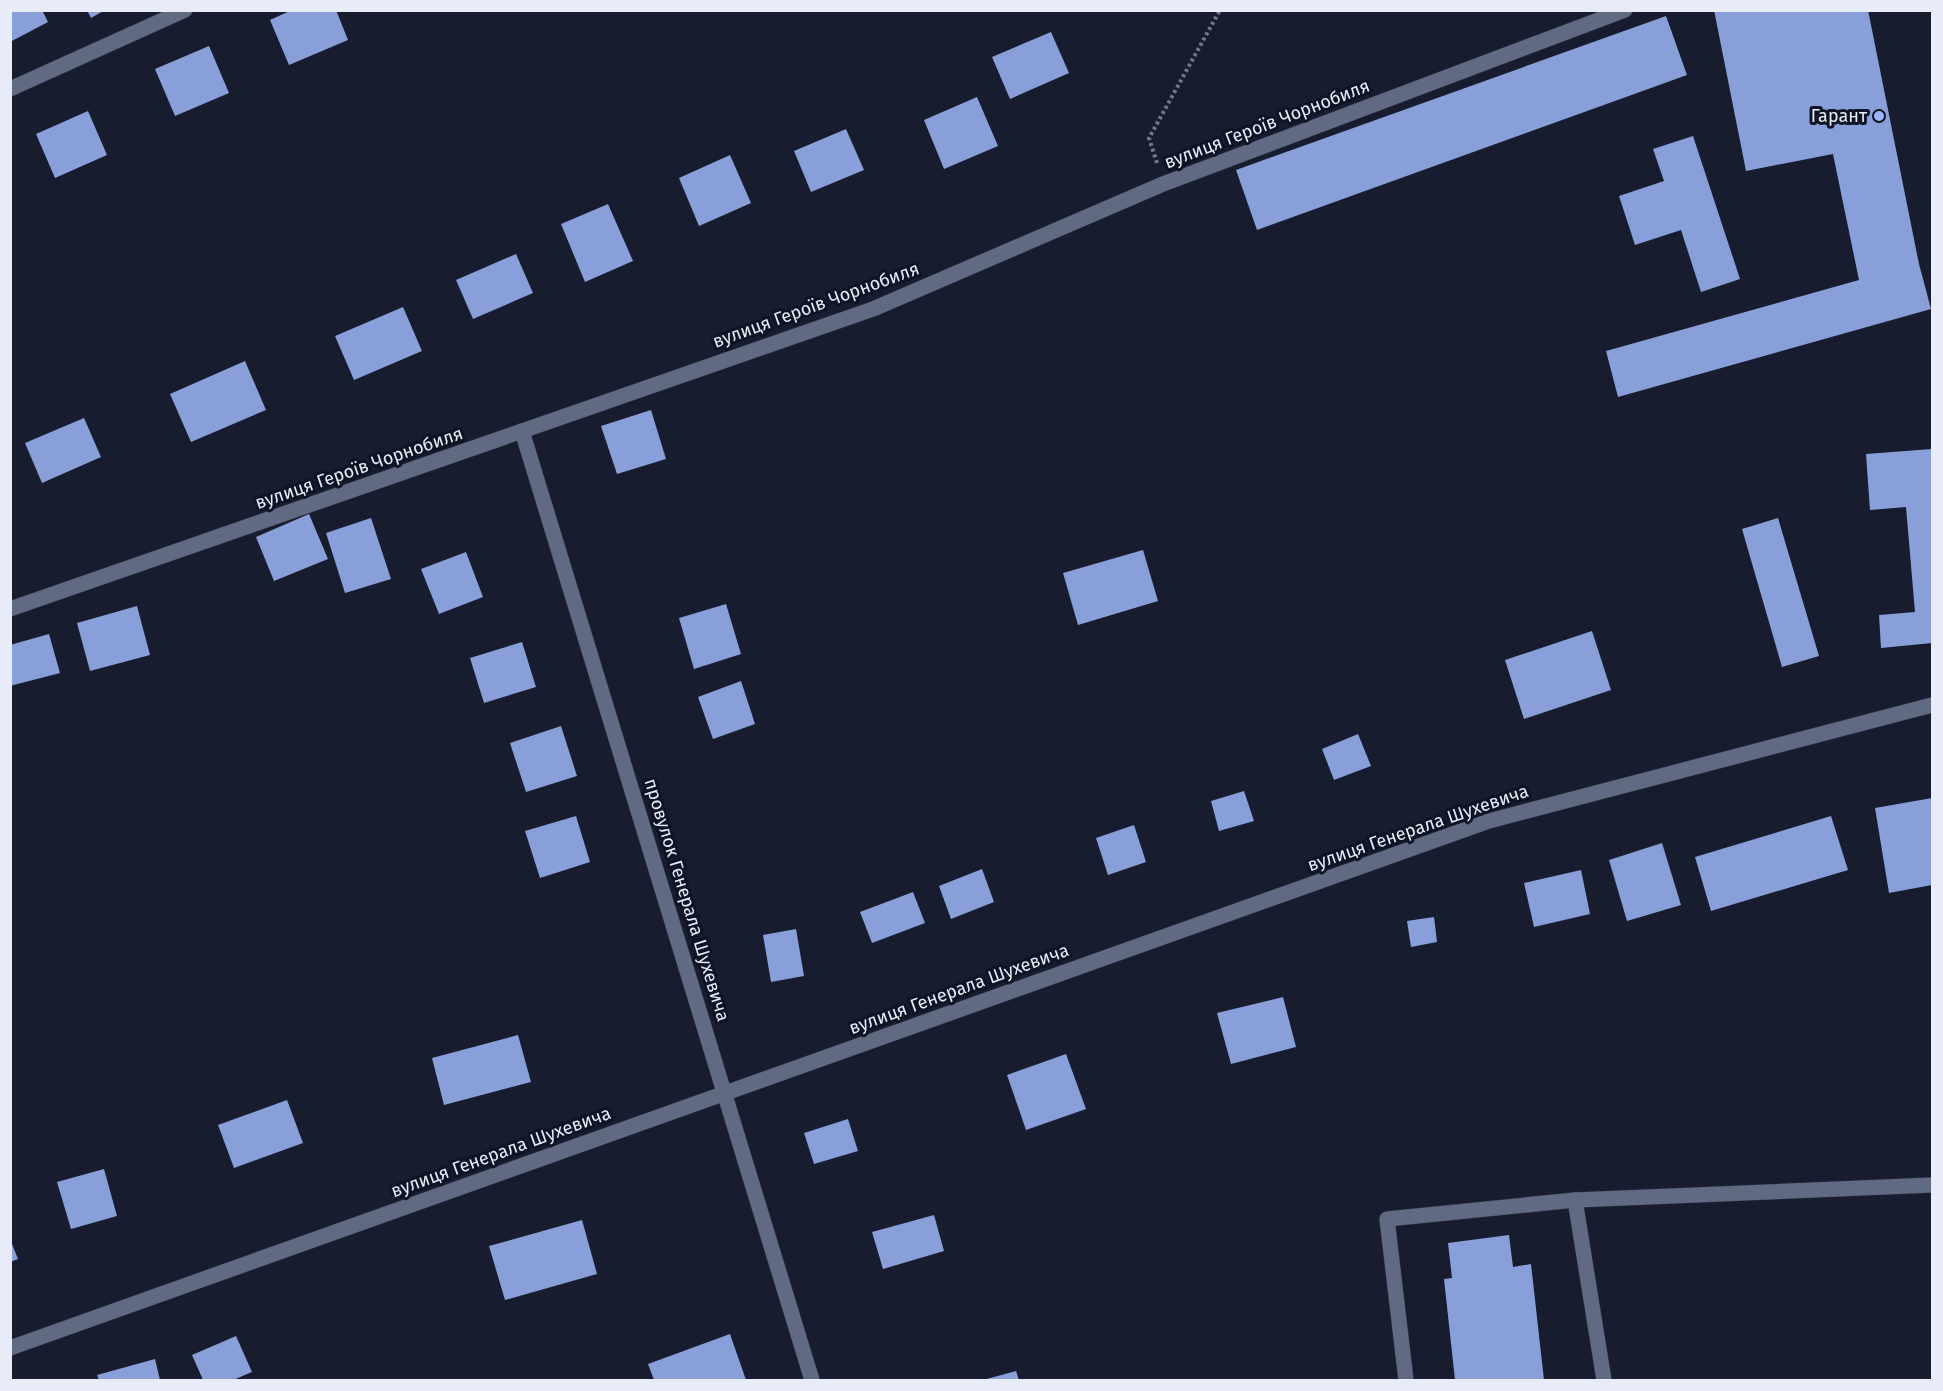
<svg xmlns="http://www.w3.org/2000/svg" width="1943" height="1391" viewBox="0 0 1943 1391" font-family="'Fira Sans',sans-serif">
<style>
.building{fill:#899fd9}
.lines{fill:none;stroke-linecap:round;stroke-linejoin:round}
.minor-casing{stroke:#343a4a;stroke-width:16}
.path{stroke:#727887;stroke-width:4;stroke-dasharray:3 3;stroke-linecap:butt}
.minor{stroke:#606a82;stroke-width:15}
.poi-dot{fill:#99b5fd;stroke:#0e1424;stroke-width:2}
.labels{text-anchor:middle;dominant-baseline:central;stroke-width:6;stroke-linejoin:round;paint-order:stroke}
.poi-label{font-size:18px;fill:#e7ecf8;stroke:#0e1424;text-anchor:end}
.street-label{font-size:18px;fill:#e7ecf8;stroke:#0e1424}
</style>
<rect width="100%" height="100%" fill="#171d2e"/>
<g class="building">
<path d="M 10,10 L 42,10 L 48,22 L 10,42 Z"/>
<path d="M 87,10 L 105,10 L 91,18 Z"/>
<path d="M 292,10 L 336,10 L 348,40 L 289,65 L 270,20 Z"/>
<path d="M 1714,10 L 1868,10 L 1919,264 L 1931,309 L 1618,397 L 1606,351 L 1859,280 L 1833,154 L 1746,171 Z"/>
<path d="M 1666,16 L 1687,75 L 1257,230 L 1236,170 Z"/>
<path d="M 1051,32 L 1069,73 L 1010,99 L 992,57 Z"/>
<path d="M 209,46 L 229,93 L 175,116 L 155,69 Z"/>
<path d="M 977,97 L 998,146 L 944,169 L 924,120 Z"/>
<path d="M 88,111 L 107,155 L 55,178 L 36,134 Z"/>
<path d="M 846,129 L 864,170 L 811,192 L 794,151 Z"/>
<path d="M 1693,136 L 1740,279 L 1701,292 L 1681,230 L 1635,245 L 1619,196 L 1664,181 L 1653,149 Z"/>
<path d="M 730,155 L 751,203 L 699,226 L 679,178 Z"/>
<path d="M 608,204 L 633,261 L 585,282 L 561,224 Z"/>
<path d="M 516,254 L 533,293 L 473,319 L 456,280 Z"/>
<path d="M 403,307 L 422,351 L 354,380 L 335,336 Z"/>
<path d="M 245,361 L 266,410 L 191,442 L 170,394 Z"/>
<path d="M 651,410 L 666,459 L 617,474 L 601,426 Z"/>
<path d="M 84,418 L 101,457 L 42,483 L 25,443 Z"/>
<path d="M 1932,449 L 1932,643 L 1881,648 L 1879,615 L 1915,612 L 1906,507 L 1870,510 L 1866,454 Z"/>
<path d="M 309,514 L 328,559 L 274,581 L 256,537 Z"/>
<path d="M 371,518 L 391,579 L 345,593 L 326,533 Z"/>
<path d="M 1778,518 L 1819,656 L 1782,667 L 1742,529 Z"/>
<path d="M 1143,550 L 1158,601 L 1078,625 L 1063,573 Z"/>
<path d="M 466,552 L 483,597 L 439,614 L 421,569 Z"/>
<path d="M 726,604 L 741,654 L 694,669 L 679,618 Z"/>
<path d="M 137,606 L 150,655 L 90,671 L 77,623 Z"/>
<path d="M 1592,631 L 1611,690 L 1524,719 L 1505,660 Z"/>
<path d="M 49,634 L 60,673 L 10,686 L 10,645 Z"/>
<path d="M 522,642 L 536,687 L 484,703 L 470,658 Z"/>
<path d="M 741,681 L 755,724 L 713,739 L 698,697 Z"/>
<path d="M 561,726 L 577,776 L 526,792 L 510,743 Z"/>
<path d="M 1358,734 L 1371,766 L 1334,780 L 1322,749 Z"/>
<path d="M 1244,791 L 1254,821 L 1219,831 L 1211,801 Z"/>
<path d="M 1932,798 L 1932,885 L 1889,893 L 1875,808 Z"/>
<path d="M 576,816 L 590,862 L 540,878 L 525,831 Z"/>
<path d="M 1831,816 L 1848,870 L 1711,911 L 1695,857 Z"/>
<path d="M 1134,825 L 1146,862 L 1108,875 L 1096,838 Z"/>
<path d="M 1662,843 L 1681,905 L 1627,921 L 1609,860 Z"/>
<path d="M 982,869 L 994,902 L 951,919 L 939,886 Z"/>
<path d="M 1581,870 L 1590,914 L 1534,927 L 1524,883 Z"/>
<path d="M 913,892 L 925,923 L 872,943 L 860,912 Z"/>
<path d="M 1434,917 L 1437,942 L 1411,947 L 1407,921 Z"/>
<path d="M 796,929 L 804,976 L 771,982 L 763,935 Z"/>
<path d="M 1283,997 L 1296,1047 L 1231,1064 L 1217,1013 Z"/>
<path d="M 518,1035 L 531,1082 L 444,1105 L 432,1058 Z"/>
<path d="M 1066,1054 L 1086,1109 L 1026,1130 L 1007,1075 Z"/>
<path d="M 287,1100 L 303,1143 L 234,1168 L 218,1125 Z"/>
<path d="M 848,1119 L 858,1151 L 814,1164 L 804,1133 Z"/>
<path d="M 104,1169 L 117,1216 L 71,1229 L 57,1182 Z"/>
<path d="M 934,1215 L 944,1251 L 883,1269 L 872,1232 Z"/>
<path d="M 582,1220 L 597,1274 L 505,1300 L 489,1246 Z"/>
<path d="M 1509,1235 L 1513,1267 L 1531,1264 L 1544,1380 L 1455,1380 L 1444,1279 L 1452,1278 L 1448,1243 Z"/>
<path d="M 10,1239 L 18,1259 L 10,1262 Z"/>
<path d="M 730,1334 L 746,1380 L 654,1380 L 648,1364 Z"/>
<path d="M 236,1336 L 252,1372 L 233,1380 L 203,1380 L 192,1355 Z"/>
<path d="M 155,1359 L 160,1380 L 99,1380 L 97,1375 Z"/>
<path d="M 1016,1371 L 1019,1380 L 983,1380 Z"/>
</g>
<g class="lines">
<g class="minor-casing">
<g id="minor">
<path d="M 10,89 L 185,10"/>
<path d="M 522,431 L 812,1380"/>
<path d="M 10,609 L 873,309 L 1163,184 L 1625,10"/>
<path d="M 1575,1200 L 1604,1380"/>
<path d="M 10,1348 L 1489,821 L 1932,705"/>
<path d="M 1406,1380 L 1387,1219 L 1575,1200 L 1932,1185"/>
</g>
</g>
<path class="path" d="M 1157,163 L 1149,138 L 1220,10"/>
<use href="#minor" class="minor"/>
</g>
<circle class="poi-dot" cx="1879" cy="116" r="6"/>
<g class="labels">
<g class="poi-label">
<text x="1867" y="116">Гарант</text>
</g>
<g class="street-label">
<text transform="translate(1267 124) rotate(-21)">вулиця Героїв Чорнобиля</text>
<text transform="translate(816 305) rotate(-20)">вулиця Героїв Чорнобиля</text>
<text transform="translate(359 468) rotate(-19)">вулиця Героїв Чорнобиля</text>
<text transform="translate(1418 828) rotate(-19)">вулиця Генерала Шухевича</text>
<text transform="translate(687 900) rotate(73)">провулок Генерала Шухевича</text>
<text transform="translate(959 989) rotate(-20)">вулиця Генерала Шухевича</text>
<text transform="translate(501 1152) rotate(-20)">вулиця Генерала Шухевича</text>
</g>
</g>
<rect width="1943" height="1391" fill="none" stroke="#e7ecf8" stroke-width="24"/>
</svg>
